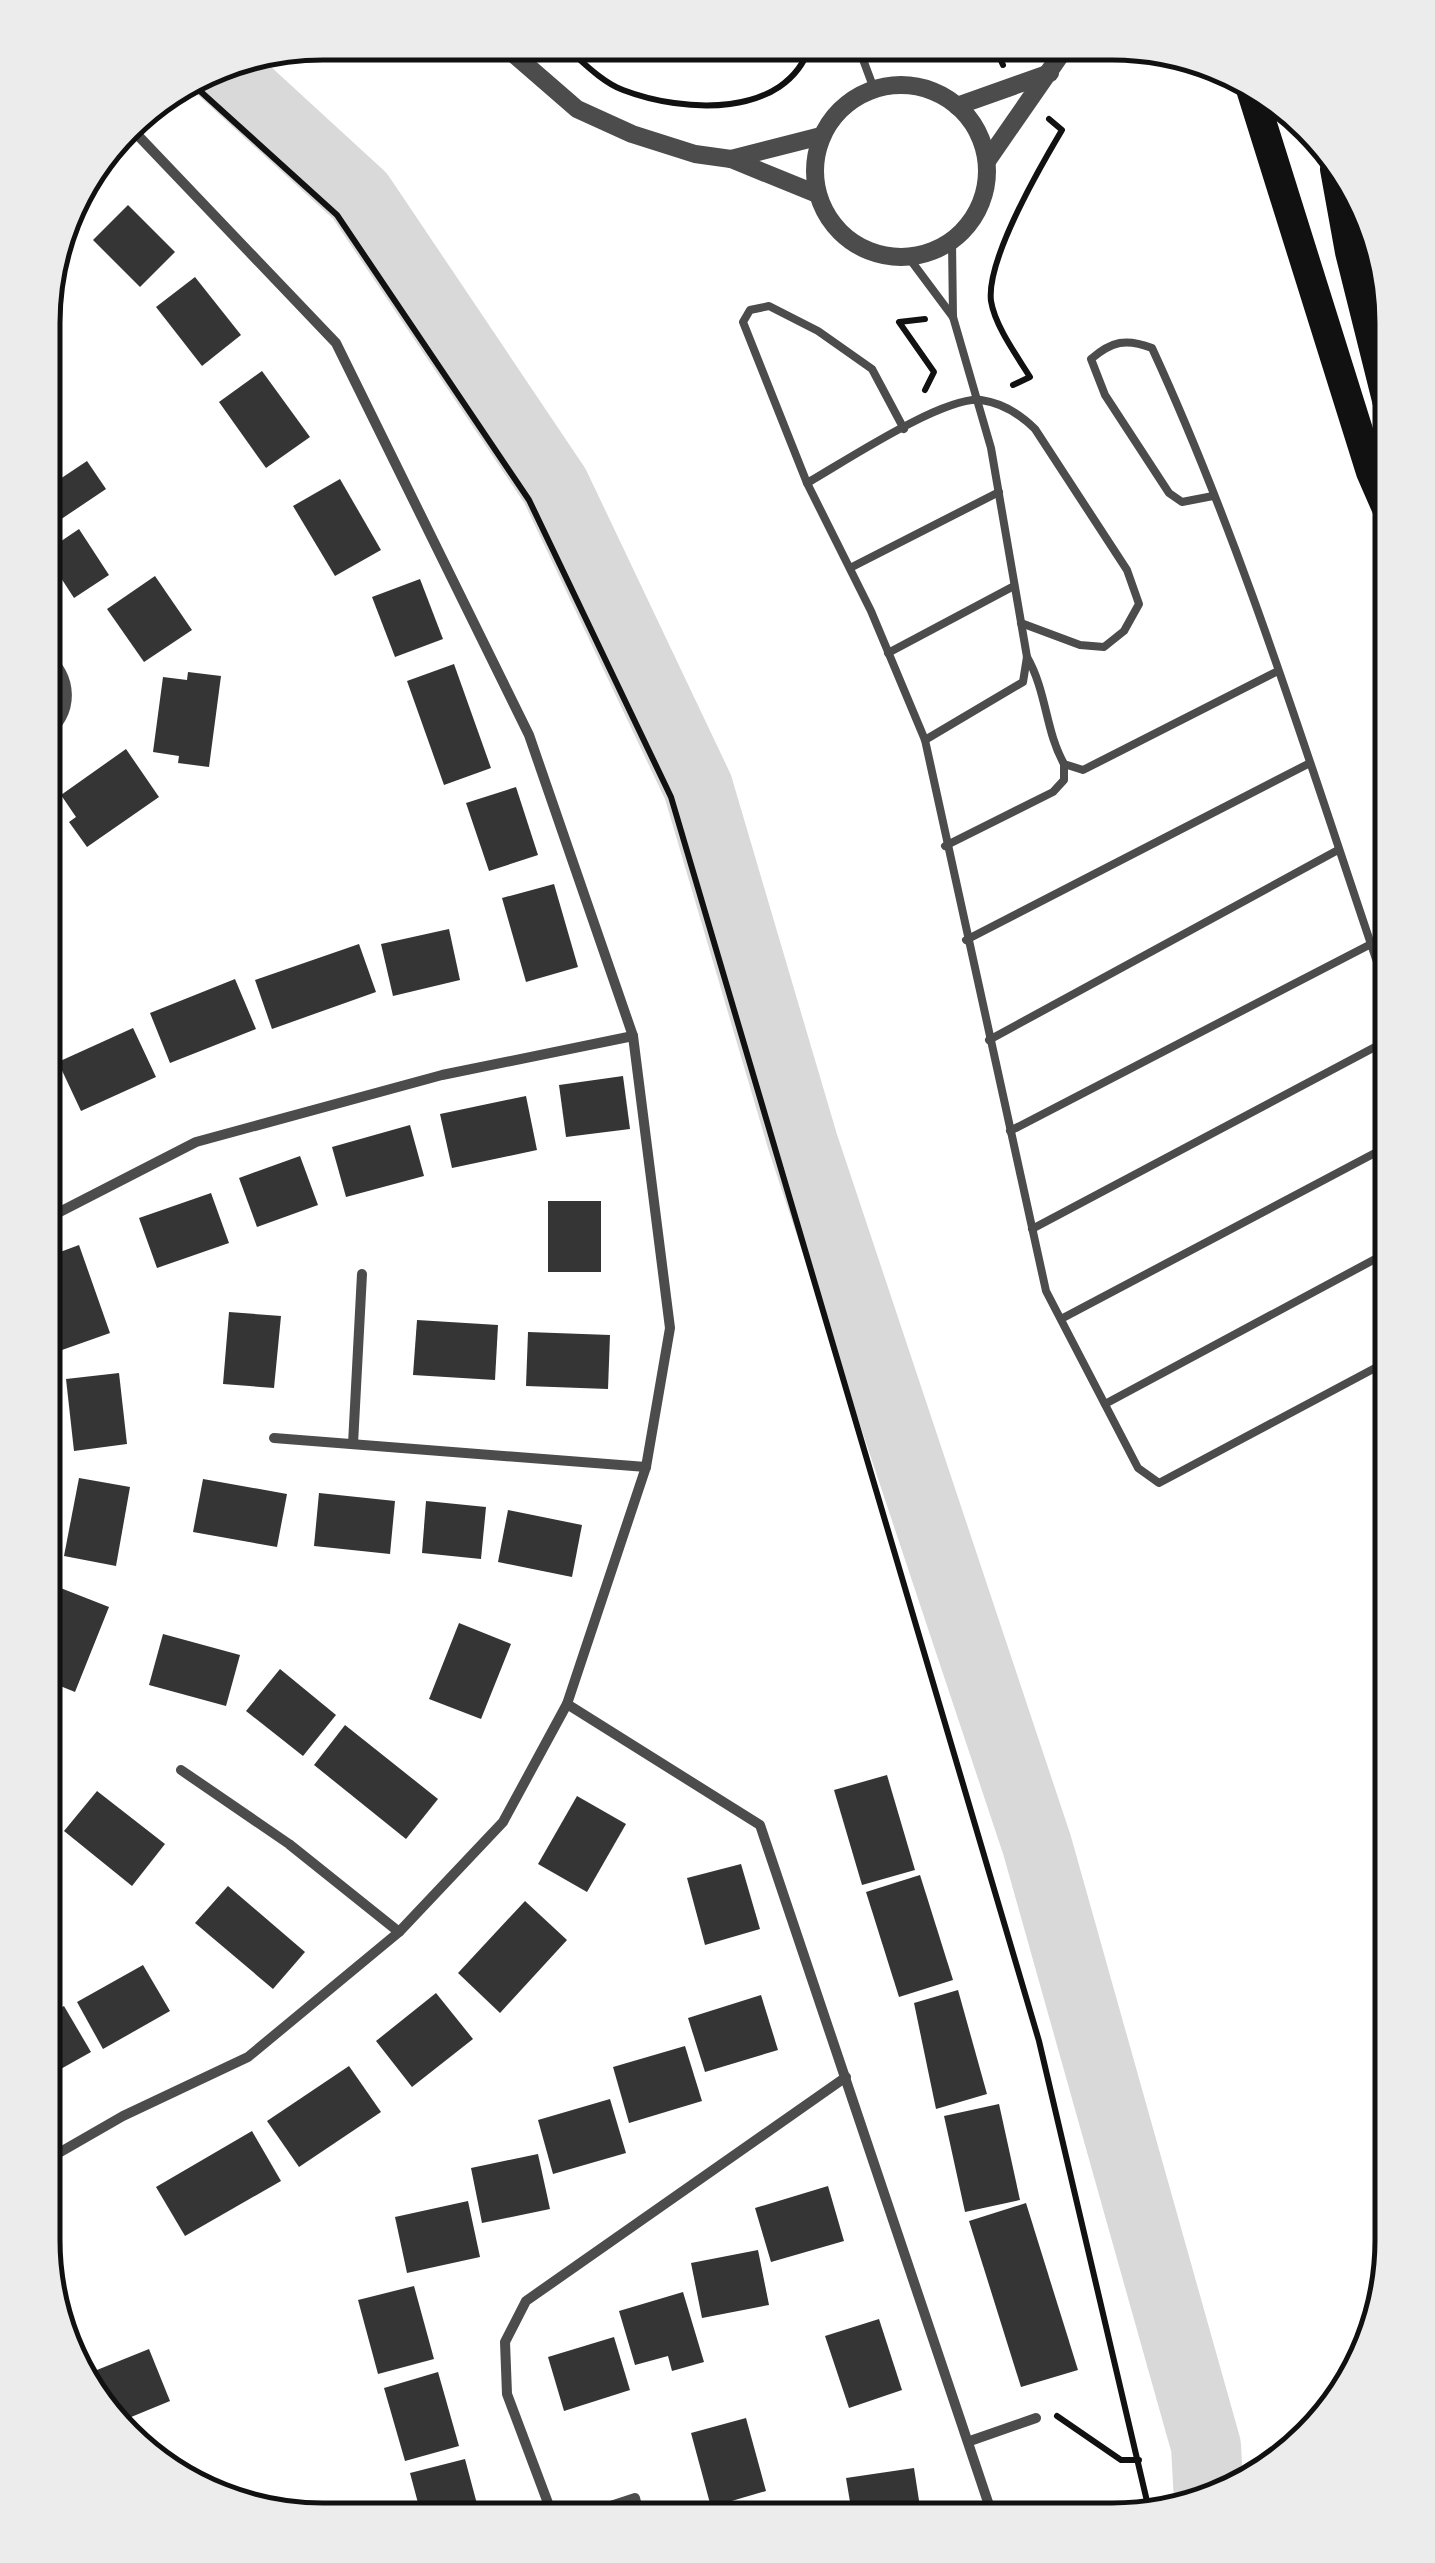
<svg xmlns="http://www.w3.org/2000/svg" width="1435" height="2563" viewBox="0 0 1435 2563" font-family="Ubuntu,sans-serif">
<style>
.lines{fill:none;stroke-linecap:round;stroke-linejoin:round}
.river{stroke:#d9d9d9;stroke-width:70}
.building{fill:#353535}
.path{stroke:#111;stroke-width:6}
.service{stroke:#4c4c4c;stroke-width:8}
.minor{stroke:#4c4c4c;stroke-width:10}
.tertiary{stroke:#4c4c4c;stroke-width:18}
.motorway{stroke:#111;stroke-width:30}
.rim{fill:none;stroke:#111;stroke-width:5}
</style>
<rect width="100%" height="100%" fill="#fff"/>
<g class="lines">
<path class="river" d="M 216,64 L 360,196 L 555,486 L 698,787 L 803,1143 L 1037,1845 L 1206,2446 L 1209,2501"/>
</g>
<g class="building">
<path d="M 128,205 L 175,252 L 140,287 L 93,240 Z"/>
<path d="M 195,277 L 241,335 L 202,366 L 156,307 Z"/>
<path d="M 262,371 L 310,437 L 266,468 L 219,402 Z"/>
<path d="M 45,457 L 60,479 L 87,461 L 106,489 L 45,530 Z"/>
<path d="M 340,479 L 381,550 L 335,576 L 293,506 Z"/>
<path d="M 79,529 L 109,575 L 74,598 L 61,578 L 47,587 L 44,584 L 45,552 Z"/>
<path d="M 155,576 L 192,630 L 144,662 L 107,609 Z"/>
<path d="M 420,579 L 443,639 L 395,657 L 372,597 Z"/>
<path d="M 454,664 L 491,768 L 444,785 L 407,681 Z"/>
<path d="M 188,672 L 221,676 L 209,767 L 178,763 L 179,756 L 153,752 L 163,677 L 187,680 Z"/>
<path d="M 126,749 L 159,797 L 87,847 L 69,822 L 76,817 L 61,795 Z"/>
<path d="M 516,787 L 538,855 L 489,871 L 466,803 Z"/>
<path d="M 554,884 L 578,967 L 526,982 L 502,898 Z"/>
<path d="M 449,929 L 460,980 L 393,996 L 381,944 Z"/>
<path d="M 359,944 L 376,992 L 272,1029 L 255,980 Z"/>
<path d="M 235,979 L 256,1029 L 170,1063 L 150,1013 Z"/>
<path d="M 133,1028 L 156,1077 L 81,1111 L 58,1062 Z"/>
<path d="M 623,1076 L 630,1129 L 566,1137 L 559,1085 Z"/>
<path d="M 526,1096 L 537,1150 L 452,1168 L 440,1114 Z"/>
<path d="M 410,1125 L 424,1176 L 346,1197 L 332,1147 Z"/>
<path d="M 300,1156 L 318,1205 L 257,1227 L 239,1178 Z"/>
<path d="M 211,1193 L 229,1243 L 157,1268 L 139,1218 Z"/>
<rect x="548" y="1201" width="53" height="71"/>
<path d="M 79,1245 L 110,1333 L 62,1350 L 44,1297 L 44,1258 Z"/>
<path d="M 229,1312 L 281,1316 L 274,1388 L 223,1384 Z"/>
<path d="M 417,1320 L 498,1325 L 495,1380 L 413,1375 Z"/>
<path d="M 528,1332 L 610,1335 L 608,1389 L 526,1386 Z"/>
<path d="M 119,1373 L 127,1444 L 74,1451 L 66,1379 Z"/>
<path d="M 79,1478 L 130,1487 L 116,1566 L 64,1556 Z"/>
<path d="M 203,1479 L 287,1494 L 277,1547 L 193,1532 Z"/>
<path d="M 319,1493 L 395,1501 L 390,1554 L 314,1546 Z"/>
<path d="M 426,1501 L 486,1507 L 481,1559 L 422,1553 Z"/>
<path d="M 508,1510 L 582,1525 L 572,1577 L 498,1562 Z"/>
<path d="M 58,1587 L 109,1607 L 75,1692 L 43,1679 L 43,1625 Z"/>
<path d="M 459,1623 L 511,1644 L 481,1719 L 429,1699 Z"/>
<path d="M 163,1634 L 240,1655 L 226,1706 L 149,1685 Z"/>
<path d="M 280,1669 L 336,1715 L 303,1756 L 246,1711 Z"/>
<path d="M 43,1719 L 54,1727 L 43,1743 Z"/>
<path d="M 345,1725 L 438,1799 L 406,1839 L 314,1765 Z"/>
<path d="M 887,1775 L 915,1870 L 862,1885 L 834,1790 Z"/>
<path d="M 97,1791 L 165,1844 L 132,1886 L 64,1831 Z"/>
<path d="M 577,1796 L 626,1824 L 587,1892 L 538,1864 Z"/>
<path d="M 741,1864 L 760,1929 L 705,1945 L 687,1878 Z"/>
<path d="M 920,1875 L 953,1980 L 899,1997 L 866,1892 Z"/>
<path d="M 228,1886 L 305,1952 L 273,1989 L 195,1923 Z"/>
<path d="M 525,1901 L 567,1940 L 500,2013 L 458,1973 Z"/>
<path d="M 143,1965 L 170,2011 L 103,2049 L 77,2002 Z"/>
<path d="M 958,1990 L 987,2094 L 936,2109 L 914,2003 Z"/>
<path d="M 436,1993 L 473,2039 L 412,2087 L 376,2041 Z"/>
<path d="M 761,1995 L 778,2050 L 705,2072 L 688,2018 Z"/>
<path d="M 64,2006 L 91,2052 L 43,2079 L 43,2017 Z"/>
<path d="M 685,2046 L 702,2101 L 629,2123 L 613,2067 Z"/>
<path d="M 349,2066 L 381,2112 L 299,2167 L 267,2121 Z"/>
<path d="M 610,2099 L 626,2153 L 553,2174 L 538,2120 Z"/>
<path d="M 999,2104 L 1020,2200 L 965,2212 L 944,2116 Z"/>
<path d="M 252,2131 L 281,2181 L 185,2236 L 156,2187 Z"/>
<path d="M 538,2154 L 550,2209 L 482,2223 L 471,2168 Z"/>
<path d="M 828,2186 L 844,2241 L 771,2262 L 755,2208 Z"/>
<path d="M 468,2201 L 480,2257 L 407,2273 L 395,2217 Z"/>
<path d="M 1026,2203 L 1078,2370 L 1021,2387 L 969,2221 Z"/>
<path d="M 758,2250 L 769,2305 L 702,2318 L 691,2263 Z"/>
<path d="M 414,2286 L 434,2359 L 378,2374 L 358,2300 Z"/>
<path d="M 683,2292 L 704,2362 L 672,2371 L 668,2356 L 635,2365 L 619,2311 Z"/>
<path d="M 879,2319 L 902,2390 L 849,2408 L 825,2336 Z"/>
<path d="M 614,2337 L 630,2390 L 564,2411 L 548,2357 Z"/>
<path d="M 149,2349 L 170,2401 L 119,2422 L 87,2374 Z"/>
<path d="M 438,2372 L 459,2446 L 405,2461 L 384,2388 Z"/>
<path d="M 746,2418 L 766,2491 L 711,2507 L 691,2433 Z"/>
<path d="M 465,2459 L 481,2519 L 422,2518 L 410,2473 Z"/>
<path d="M 914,2468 L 922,2520 L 853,2520 L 846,2478 Z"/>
<path d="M 771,2503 L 776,2519 L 719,2519 L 719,2518 Z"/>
</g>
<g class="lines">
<g class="path">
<path d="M 562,44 C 580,59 601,82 623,90 C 683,113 786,119 810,46"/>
<path d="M 995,47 L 1003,65"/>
<path d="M 189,81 L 337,215 L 529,500 L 671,797 L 1039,2041 L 1150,2514"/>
<path d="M 1013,385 L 1030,377 C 1017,356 995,326 991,301 C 986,259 1040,167 1062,130 L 1049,119"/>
<path d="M 925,390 L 934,372 L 899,322 L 925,319"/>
<path d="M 1057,2416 L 1121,2460 L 1139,2460"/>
</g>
<g class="service">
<path d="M 858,46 L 874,89"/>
<path d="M 909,258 L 953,317"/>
<path d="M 904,429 L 872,369 L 818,331 L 769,306 L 750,310 L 743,322 L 807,483 L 871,611 L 925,740 L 1046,1291 L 1138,1468 L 1159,1483 L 1392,1359"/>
<path d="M 807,483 C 844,462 943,396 981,400 C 1002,403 1021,415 1035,429 L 1127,570 L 1139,604 L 1124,631 L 1104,647 L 1080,645 L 1021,623"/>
<path d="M 1213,496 L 1182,502 L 1169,493 L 1105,395 L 1091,359 C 1112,341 1126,338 1152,348 C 1248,556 1317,788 1392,1006"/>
<path d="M 850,568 L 999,492"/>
<path d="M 888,653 L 1014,586"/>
<path d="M 1027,657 C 1047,692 1045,730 1064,764 L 1083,770 L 1276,672"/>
<path d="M 925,740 L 1023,682 L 1027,657 L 991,448 L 953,317 L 952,242"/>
<path d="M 945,846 L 1053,792 L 1064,780 L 1064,764"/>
<path d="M 966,940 L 1308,764"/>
<path d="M 989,1040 L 1338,850"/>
<path d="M 1010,1131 L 1371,944"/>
<path d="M 1032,1229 L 1392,1038"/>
<path d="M 1061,1319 L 1392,1144"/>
<path d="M 1105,1404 L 1392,1250"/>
</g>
<g class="minor">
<path d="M 44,737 C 75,713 74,677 44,652"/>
<path d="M 44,1220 L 196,1142 L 442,1075 L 633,1036"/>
<path d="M 274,1438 L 646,1467"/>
<path d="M 353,1444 L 362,1274"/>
<path d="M 567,1704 L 760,1825 L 994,2520"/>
<path d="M 181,1770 L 289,1844 L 399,1932"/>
<path d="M 43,2162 L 123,2116 L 248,2057 L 399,1932 L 503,1822 L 567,1704 L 646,1467 L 670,1328 L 633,1036 L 529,735 L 336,343 L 128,125"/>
<path d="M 970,2441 L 1036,2418"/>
<path d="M 554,2519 L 507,2394 L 505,2342 L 526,2301 L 846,2077"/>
<path d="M 571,2519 L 635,2498 L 640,2519"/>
</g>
<g class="tertiary">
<path d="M 502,44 L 577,109 L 632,134 L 695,154 L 731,159 L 817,194"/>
<circle cx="901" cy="171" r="86"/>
<path d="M 957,106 L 1050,73"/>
<path d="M 731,159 L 821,136"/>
<path d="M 987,161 L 1066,47"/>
</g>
<g class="motorway">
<path d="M 1251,89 L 1371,472 L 1392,520"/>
<path d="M 1335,169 L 1350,252 L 1392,420"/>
</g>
</g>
<path d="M0 0H1435V2563H0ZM323 60H1112A263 263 0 0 1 1375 323V2240A263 263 0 0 1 1112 2503H323A263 263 0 0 1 60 2240V323A263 263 0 0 1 323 60Z" fill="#ececec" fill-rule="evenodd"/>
<path class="rim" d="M323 60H1112A263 263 0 0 1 1375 323V2240A263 263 0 0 1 1112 2503H323A263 263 0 0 1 60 2240V323A263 263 0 0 1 323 60Z"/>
</svg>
